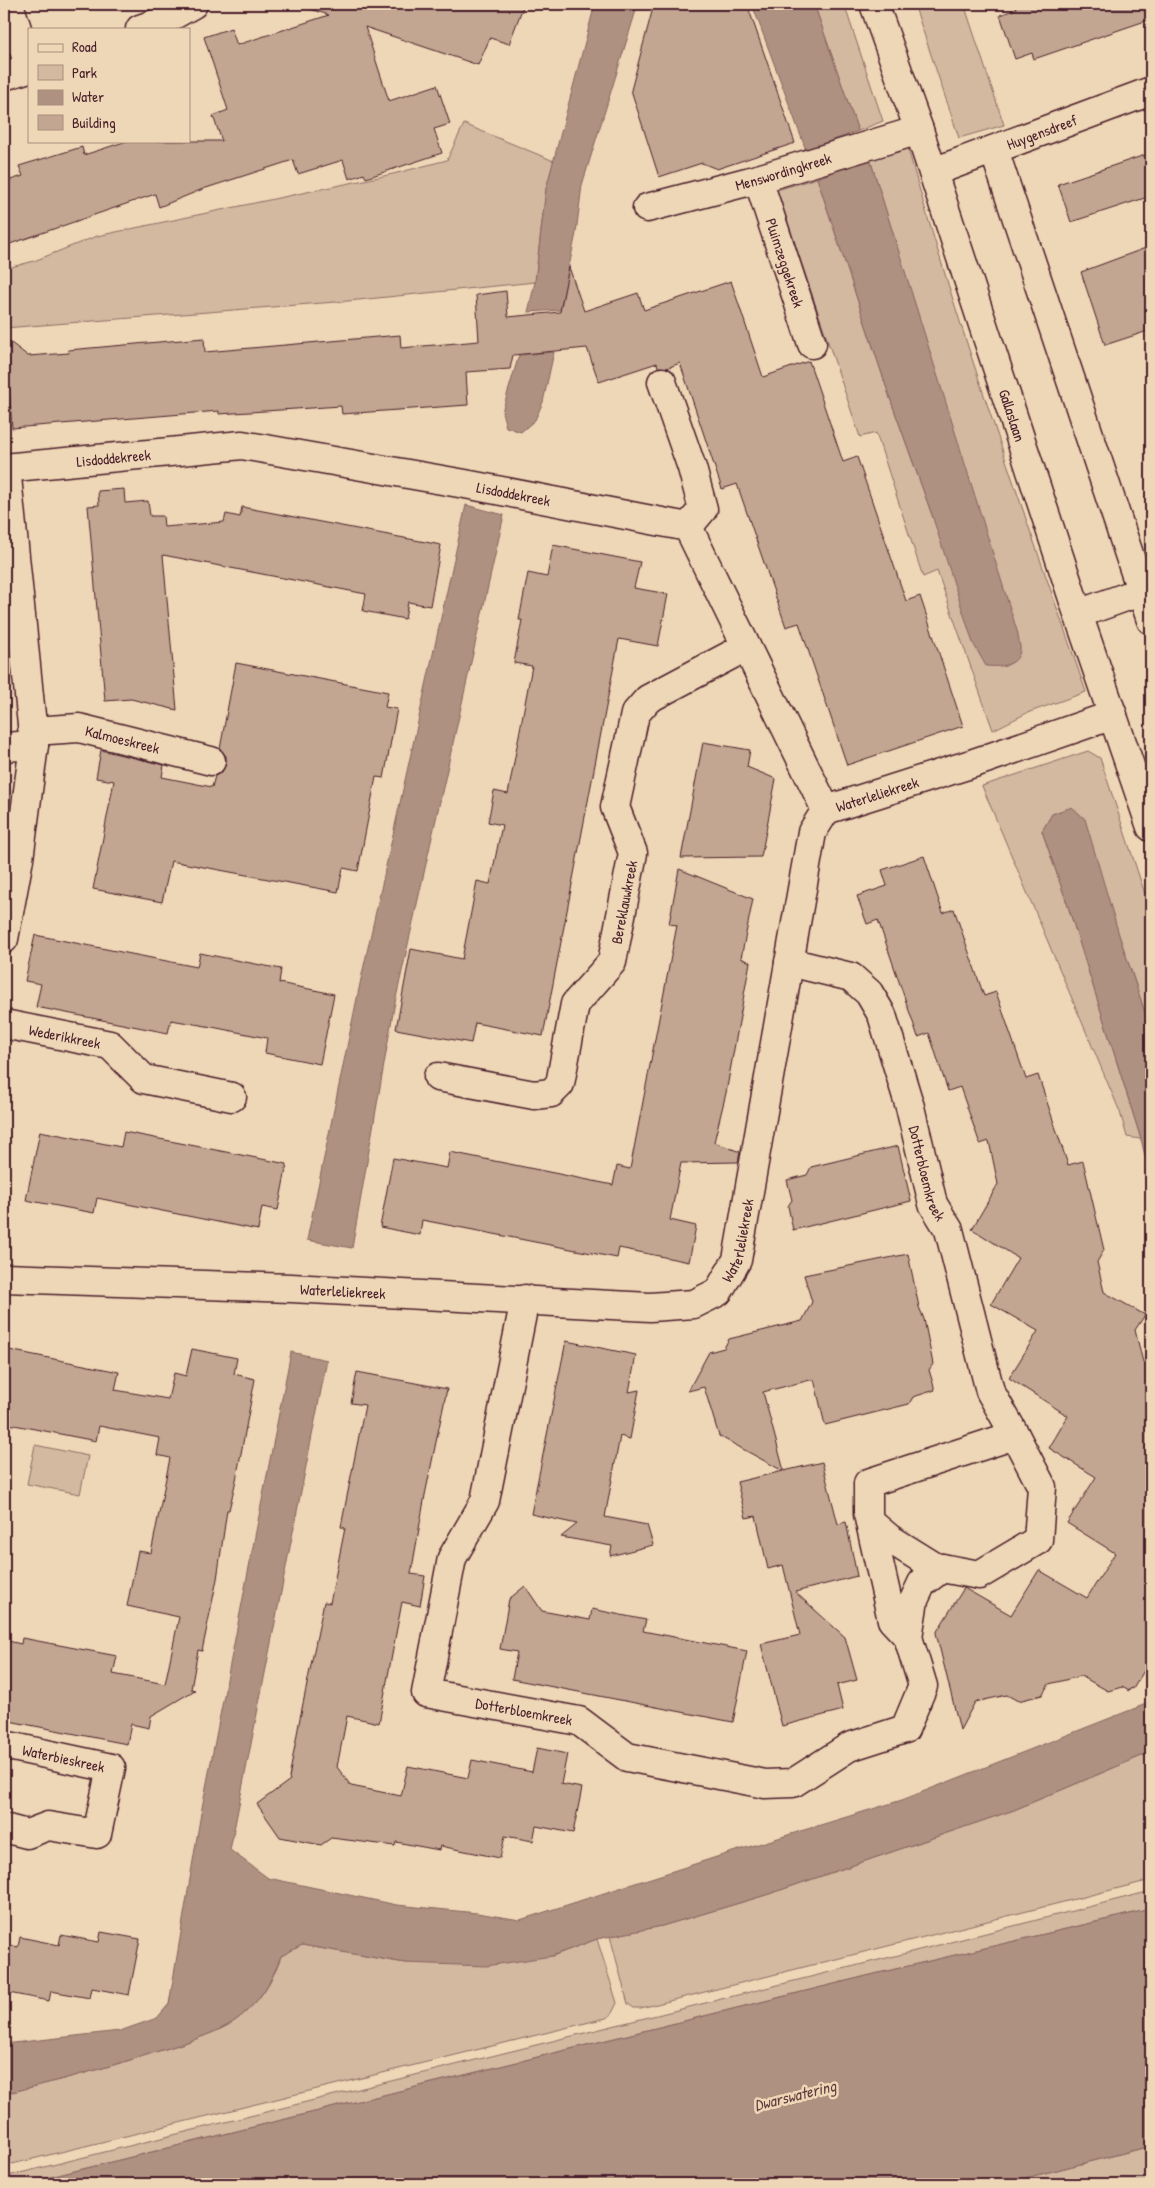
<svg xmlns="http://www.w3.org/2000/svg" width="1155" height="2188" viewBox="0 0 1155 2188" font-family="'Patrick Hand',sans-serif">
<style>
.green{fill:#d3b9a0;stroke:#8e6c66}
.water{fill:#af9181;stroke:#87635f}
.building{fill:#c2a691;stroke:#4a1f2b}
.lines{fill:none;stroke-linecap:round;stroke-linejoin:round}
.minor-casing{stroke:#4a1f2b;stroke-width:31}
.minor{stroke:#eed7b6;stroke-width:28}
.labels{text-anchor:middle;dominant-baseline:central;stroke-width:5;stroke-linejoin:round;paint-order:stroke}
.street-label{font-size:15px;fill:#4a1f2b;stroke:#eed7b6}
.water-label{font-size:16px;font-style:italic;fill:#633c40;stroke:#eed7b6}
</style>
<rect width="100%" height="100%" fill="#eed7b6"/>
<filter id="ink" filterUnits="userSpaceOnUse"><feTurbulence type="fractalNoise" baseFrequency=".02" numOctaves="2"/><feDisplacementMap in="SourceGraphic" scale="10" xChannelSelector="R" yChannelSelector="G"/><feConvolveMatrix kernelMatrix="1 2 1 2 8 2 1 2 1" color-interpolation-filters="sRGB"/></filter>
<g filter="url(#ink)">
<g class="green">
<path d="M 814,4 L 844,4 L 883,121 L 858,131 Z"/>
<path d="M 914,4 L 964,4 L 1004,125 L 959,138 Z"/>
<path d="M 464,124 L 554,161 L 546,189 L 535,282 L 348,301 L 4,328 L 4,269 L 34,261 L 97,236 L 393,174 L 447,160 Z"/>
<path d="M 908,149 C 959,332 1024,512 1086,692 L 1027,713 L 993,730 L 937,571 L 923,577 L 876,433 L 860,437 L 777,190 L 817,178 L 891,401 L 932,515 L 1004,667 L 1014,661 L 937,378 L 870,159 Z"/>
<path d="M 1088,751 L 1100,758 L 1151,912 L 1151,1030 L 1120,938 L 1065,809 L 1052,814 L 1042,831 L 1067,903 L 1141,1139 L 1127,1137 L 1120,1112 L 982,786 Z"/>
<path d="M 35,1445 L 88,1456 L 80,1494 L 27,1484 Z"/>
<path d="M 1151,1752 L 1151,1880 L 641,2008 L 634,2008 L 628,2004 L 610,1936 L 662,1926 L 766,1895 L 1014,1810 Z"/>
<path d="M 1151,1891 L 1151,1909 L 883,1972 L 22,2184 L 4,2184 L 4,2177 L 923,1949 Z"/>
<path d="M 597,1939 L 617,2003 L 611,2015 L 606,2018 L 4,2166 L 4,2094 C 57,2081 110,2067 162,2050 C 182,2044 220,2032 236,2020 C 259,2003 272,1983 281,1956 L 302,1945 L 405,1963 L 552,1956 Z"/>
<path d="M 1151,2146 L 1151,2184 L 1002,2184 Z"/>
</g>
<g class="water">
<path d="M 595,4 L 638,4 L 582,185 L 576,233 L 560,310 L 528,312 L 535,282 L 546,189 Z"/>
<path d="M 752,4 L 814,4 L 858,131 L 806,150 Z"/>
<path d="M 870,159 L 1018,634 C 1018,639 1021,646 1020,651 C 1017,667 998,667 986,666 L 973,643 L 932,515 L 891,401 L 817,178 Z"/>
<path d="M 554,352 L 543,402 L 535,420 L 521,432 L 506,427 L 502,412 L 519,355 Z"/>
<path d="M 466,505 L 504,515 L 394,1007 L 352,1248 L 307,1240 L 361,979 Z"/>
<path d="M 1072,807 L 1085,819 L 1120,938 L 1151,1030 L 1151,1181 L 1141,1139 L 1067,903 L 1042,831 L 1052,814 Z"/>
<path d="M 291,1352 L 327,1360 L 230,1850 L 268,1878 L 397,1905 L 477,1913 L 520,1920 L 726,1854 L 902,1800 L 1151,1702 L 1151,1752 L 1014,1810 L 766,1895 L 662,1926 L 597,1939 L 552,1956 L 486,1966 L 405,1963 L 302,1945 L 281,1956 C 271,1983 259,2003 236,2020 C 220,2032 182,2044 162,2050 C 110,2067 57,2081 4,2094 L 4,2044 L 120,2031 L 157,2018 L 169,2004 L 201,1813 Z"/>
<path d="M 1151,1909 L 1151,2146 L 1002,2184 L 22,2184 L 883,1972 Z"/>
</g>
<g class="building">
<path d="M 310,4 L 524,4 L 509,44 L 490,38 L 478,65 L 365,27 L 389,101 L 437,85 L 450,124 L 434,129 L 442,153 L 366,178 L 364,174 L 349,179 L 343,160 L 298,174 L 293,160 L 203,189 L 159,207 L 155,194 L 4,246 L 4,182 L 23,176 L 19,166 L 82,147 L 84,155 L 127,141 L 222,141 L 213,116 L 228,110 L 204,37 L 231,28 L 237,45 L 329,15 L 310,9 Z"/>
<path d="M 654,4 L 747,4 L 795,143 L 717,169 L 702,163 L 659,177 L 631,90 Z"/>
<path d="M 1015,4 L 1151,4 L 1151,19 L 1034,59 L 1032,53 L 1015,59 L 1000,15 L 1016,9 Z"/>
<path d="M 1151,153 L 1151,196 L 1071,222 L 1058,184 Z"/>
<path d="M 1151,246 L 1151,330 L 1105,345 L 1081,272 Z"/>
<path d="M 569,267 L 584,311 L 638,293 L 644,310 L 731,281 L 763,377 L 809,361 L 843,462 L 857,457 L 906,601 L 920,596 L 963,726 L 847,765 L 799,623 L 786,627 L 737,484 L 722,489 L 680,363 L 667,368 L 658,367 L 657,363 L 599,382 L 587,348 L 513,355 L 510,369 L 466,372 L 468,405 L 342,414 L 341,406 L 219,414 L 219,411 L 12,428 L 6,339 L 28,356 L 69,353 L 68,350 L 204,338 L 205,352 L 400,335 L 401,348 L 479,341 L 476,295 L 506,291 L 508,317 L 560,312 Z"/>
<path d="M 124,489 L 125,503 L 148,501 L 150,516 L 163,516 L 164,527 L 224,522 L 226,514 L 240,517 L 242,507 L 441,545 L 430,606 L 408,602 L 405,619 L 363,611 L 366,594 L 163,555 L 177,710 L 131,699 L 105,701 L 88,506 L 99,505 L 98,491 Z"/>
<path d="M 553,545 L 640,562 L 634,588 L 668,594 L 658,646 L 619,639 L 543,1036 L 475,1023 L 471,1043 L 396,1029 L 411,949 L 462,959 L 477,881 L 490,884 L 502,825 L 488,822 L 494,791 L 508,794 L 532,666 L 514,663 L 522,620 L 519,620 L 528,573 L 547,577 Z"/>
<path d="M 236,663 L 388,692 L 385,707 L 397,709 L 384,778 L 376,777 L 358,871 L 343,868 L 338,892 L 171,861 L 162,902 L 93,889 L 114,781 L 96,778 L 101,750 L 164,765 L 162,777 L 212,787 L 215,776 L 222,772 L 226,764 L 226,756 L 220,749 Z"/>
<path d="M 703,742 L 750,750 L 747,767 L 776,779 L 761,857 L 681,858 Z"/>
<path d="M 924,856 L 943,913 L 954,909 L 984,996 L 996,992 L 1026,1079 L 1038,1075 L 1068,1165 L 1083,1161 L 1104,1250 L 1097,1262 L 1104,1292 L 1145,1315 L 1135,1330 L 1143,1362 L 1151,1367 L 1151,1659 L 1133,1689 L 1131,1688 L 1129,1691 L 1122,1687 L 1108,1691 L 1081,1676 L 1049,1684 L 1042,1695 L 1018,1701 L 1007,1695 L 975,1702 L 960,1730 L 936,1633 L 964,1588 L 1011,1615 L 1039,1570 L 1087,1598 L 1115,1553 L 1067,1523 L 1096,1477 L 1049,1448 L 1068,1416 L 1009,1378 L 1038,1331 L 991,1304 L 1018,1258 L 972,1229 L 998,1184 L 989,1141 L 980,1144 L 960,1087 L 948,1091 L 929,1033 L 918,1037 L 878,920 L 867,924 L 857,896 L 887,886 L 882,870 Z"/>
<path d="M 679,869 L 753,899 L 741,958 L 750,962 L 726,1093 L 714,1142 L 740,1152 L 738,1162 L 681,1163 L 670,1220 L 696,1226 L 689,1262 L 619,1248 L 617,1258 L 422,1220 L 420,1235 L 380,1227 L 393,1158 L 447,1168 L 450,1152 L 613,1185 L 617,1166 L 630,1169 L 677,925 L 669,924 Z"/>
<path d="M 35,935 L 197,967 L 200,953 L 281,969 L 279,983 L 334,994 L 320,1064 L 265,1053 L 267,1038 L 212,1027 L 171,1020 L 168,1033 L 36,1007 L 41,984 L 25,981 Z"/>
<path d="M 40,1131 L 121,1147 L 124,1132 L 287,1164 L 278,1210 L 262,1207 L 258,1230 L 97,1198 L 94,1213 L 26,1200 Z"/>
<path d="M 898,1146 L 911,1201 L 793,1230 L 788,1206 L 792,1200 L 787,1180 L 807,1175 L 811,1167 Z"/>
<path d="M 908,1254 L 919,1307 L 924,1319 L 933,1364 L 929,1370 L 935,1390 L 913,1397 L 909,1404 L 825,1425 L 814,1379 L 763,1392 L 784,1471 L 822,1462 L 838,1524 L 846,1522 L 857,1576 L 795,1592 L 845,1637 L 857,1680 L 837,1685 L 843,1710 L 782,1726 L 761,1644 L 800,1635 L 783,1565 L 768,1569 L 756,1516 L 746,1518 L 737,1482 L 783,1471 L 719,1436 L 704,1387 L 688,1391 L 709,1352 L 724,1348 L 729,1339 L 802,1321 L 812,1302 L 804,1275 Z"/>
<path d="M 566,1341 L 636,1355 L 629,1392 L 639,1390 L 630,1439 L 620,1436 L 605,1517 L 647,1525 L 653,1545 L 610,1556 L 612,1546 L 561,1537 L 577,1524 L 531,1514 Z"/>
<path d="M 4,1349 L 119,1372 L 115,1390 L 168,1399 L 174,1373 L 186,1376 L 192,1349 L 237,1358 L 234,1374 L 255,1379 L 236,1480 L 229,1510 L 227,1510 L 217,1579 L 202,1651 L 198,1650 L 191,1689 L 195,1690 L 151,1716 L 149,1728 L 131,1724 L 127,1744 L 4,1720 L 4,1640 L 21,1644 L 22,1638 L 117,1656 L 113,1674 L 165,1684 L 179,1617 L 127,1606 L 138,1551 L 151,1553 L 170,1458 L 157,1455 L 160,1438 L 99,1426 L 96,1441 L 4,1423 Z"/>
<path d="M 357,1372 L 447,1389 L 425,1495 L 411,1574 L 425,1576 L 420,1606 L 402,1602 L 379,1723 L 347,1716 L 337,1767 L 351,1786 L 401,1796 L 408,1766 L 468,1778 L 472,1760 L 532,1772 L 537,1748 L 567,1754 L 561,1784 L 582,1788 L 573,1833 L 536,1826 L 533,1841 L 505,1836 L 500,1858 L 440,1846 L 439,1850 L 396,1842 L 395,1846 L 331,1838 L 321,1845 L 280,1837 L 257,1804 L 290,1780 L 289,1778 L 299,1723 L 324,1602 L 330,1603 L 345,1528 L 341,1527 L 365,1405 L 351,1403 Z"/>
<path d="M 525,1586 L 542,1611 L 590,1620 L 592,1609 L 616,1614 L 646,1620 L 643,1631 L 747,1651 L 733,1722 L 512,1679 L 517,1652 L 500,1649 L 509,1599 Z"/>
<path d="M 101,1932 L 140,1939 L 129,1995 L 92,1988 L 90,1998 L 51,1991 L 49,2001 L 4,1992 L 4,1944 L 18,1947 L 20,1937 L 59,1945 L 61,1935 L 99,1942 Z"/>
</g>
<g class="lines">
<g class="minor-casing">
<g id="minor">
<path d="M 9,4 L 29,66"/>
<path id="s1" d="M 874,4 L 919,130 L 1078,614 L 1151,827"/>
<path d="M 140,29 L 163,21 L 193,4"/>
<path d="M 4,76 L 29,68"/>
<path d="M 994,150 L 1151,620"/>
<path id="s2" d="M 933,172 L 1151,91"/>
<path id="s3" d="M 758,179 L 812,344"/>
<path id="s4" d="M 647,208 L 758,179 L 919,130"/>
<path d="M 662,382 L 692,468 L 703,509 L 688,527"/>
<path id="s5" d="M 4,468 L 242,445 L 465,484 L 688,527 L 826,810"/>
<path d="M 1078,614 L 1151,588"/>
<path id="s6" d="M 33,731 L 79,728 L 211,761"/>
<path d="M 4,747 L 34,745"/>
<path d="M 4,939 L 19,859 L 34,745 L 6,467"/>
<path id="s7" d="M 789,962 L 851,977 L 869,993 L 882,1015 L 910,1107 L 933,1204 L 949,1230 L 990,1391 L 1015,1435 L 1042,1487 L 1038,1540 L 979,1575 L 942,1568 L 922,1583 L 914,1600 L 908,1637"/>
<path id="s8" d="M 4,1024 L 110,1045 L 144,1079 L 232,1097"/>
<path id="s9" d="M 438,1077 L 534,1095 L 551,1093 L 560,1084 L 575,1004 L 612,962 L 633,853 L 615,807 L 635,714 L 648,699 L 746,647"/>
<path id="s10" d="M 4,1278 L 291,1288 L 650,1307 L 694,1304 L 718,1292 L 737,1260 L 812,832 L 826,810 L 974,763 L 1113,715"/>
<path id="s11" d="M 525,1299 L 485,1501 L 452,1558 L 426,1693 L 579,1721 L 627,1757 L 765,1784 L 793,1783 L 849,1747 L 905,1729 L 923,1686 L 908,1637 L 892,1620 L 868,1514 L 868,1483 L 1015,1435"/>
<path d="M 871,1523 L 890,1539 L 935,1567 L 942,1568"/>
<path id="s12" d="M 4,1745 L 111,1768 L 97,1834 L 48,1826 L 27,1834 L 4,1828"/>
</g>
</g>
<use href="#minor" class="minor"/>
</g>
</g>
<g class="labels">
<g class="street-label">
<text stroke="none"><textPath href="#s2" startOffset="116">Huygensdreef</textPath></text>
<text stroke="none"><textPath href="#s4" startOffset="141">Menswordingkreek</textPath></text>
<text stroke="none"><textPath href="#s3" startOffset="88">Pluimzeggekreek</textPath></text>
<text stroke="none"><textPath href="#s1" startOffset="434">Gallaslaan</textPath></text>
<text stroke="none"><textPath href="#s5" startOffset="110">Lisdoddekreek</textPath></text>
<text stroke="none"><textPath href="#s5" startOffset="515">Lisdoddekreek</textPath></text>
<text stroke="none"><textPath href="#s6" startOffset="91">Kalmoeskreek</textPath></text>
<text stroke="none"><textPath href="#s10" startOffset="1269">Waterleliekreek</textPath></text>
<text stroke="none"><textPath href="#s9" startOffset="326">Bereklauwkreek</textPath></text>
<text stroke="none"><textPath href="#s8" startOffset="62">Wederikkreek</textPath></text>
<text stroke="none"><textPath href="#s7" startOffset="278">Dotterbloemkreek</textPath></text>
<text stroke="none"><textPath href="#s10" startOffset="774">Waterleliekreek</textPath></text>
<text stroke="none"><textPath href="#s10" startOffset="339">Waterleliekreek</textPath></text>
<text stroke="none"><textPath href="#s11" startOffset="509">Dotterbloemkreek</textPath></text>
<text stroke="none"><textPath href="#s12" startOffset="61">Waterbieskreek</textPath></text>
</g>
<g class="water-label">
<text transform="translate(795 2095) rotate(-14)">Dwarswatering</text>
</g>
</g>
<rect width="1155" height="2188" fill="none" stroke="#eed7b6" stroke-width="20"/>
<rect x="10" y="10" width="1135" height="2168" fill="none" stroke="#4a1f2b" stroke-width="2" filter="url(#ink)"/>
<rect x="28" y="28" width="162" height="115" fill="#eed7b6" stroke="#ac8d7e"/>
<rect x="38" y="44" width="25" height="8" fill="#eed7b6" stroke="#ac8d7e"/>
<text x="72" y="52" font-size="15" fill="#4a1f2b">Road</text>
<rect x="38" y="65" width="25" height="15" fill="#d3b9a0" stroke="#ac8d7e"/>
<text x="72" y="78" font-size="15" fill="#4a1f2b">Park</text>
<rect x="38" y="90" width="25" height="15" fill="#af9181" stroke="#ac8d7e"/>
<text x="72" y="102" font-size="15" fill="#4a1f2b">Water</text>
<rect x="38" y="115" width="25" height="15" fill="#c2a691" stroke="#ac8d7e"/>
<text x="72" y="128" font-size="15" fill="#4a1f2b">Building</text>
</svg>
